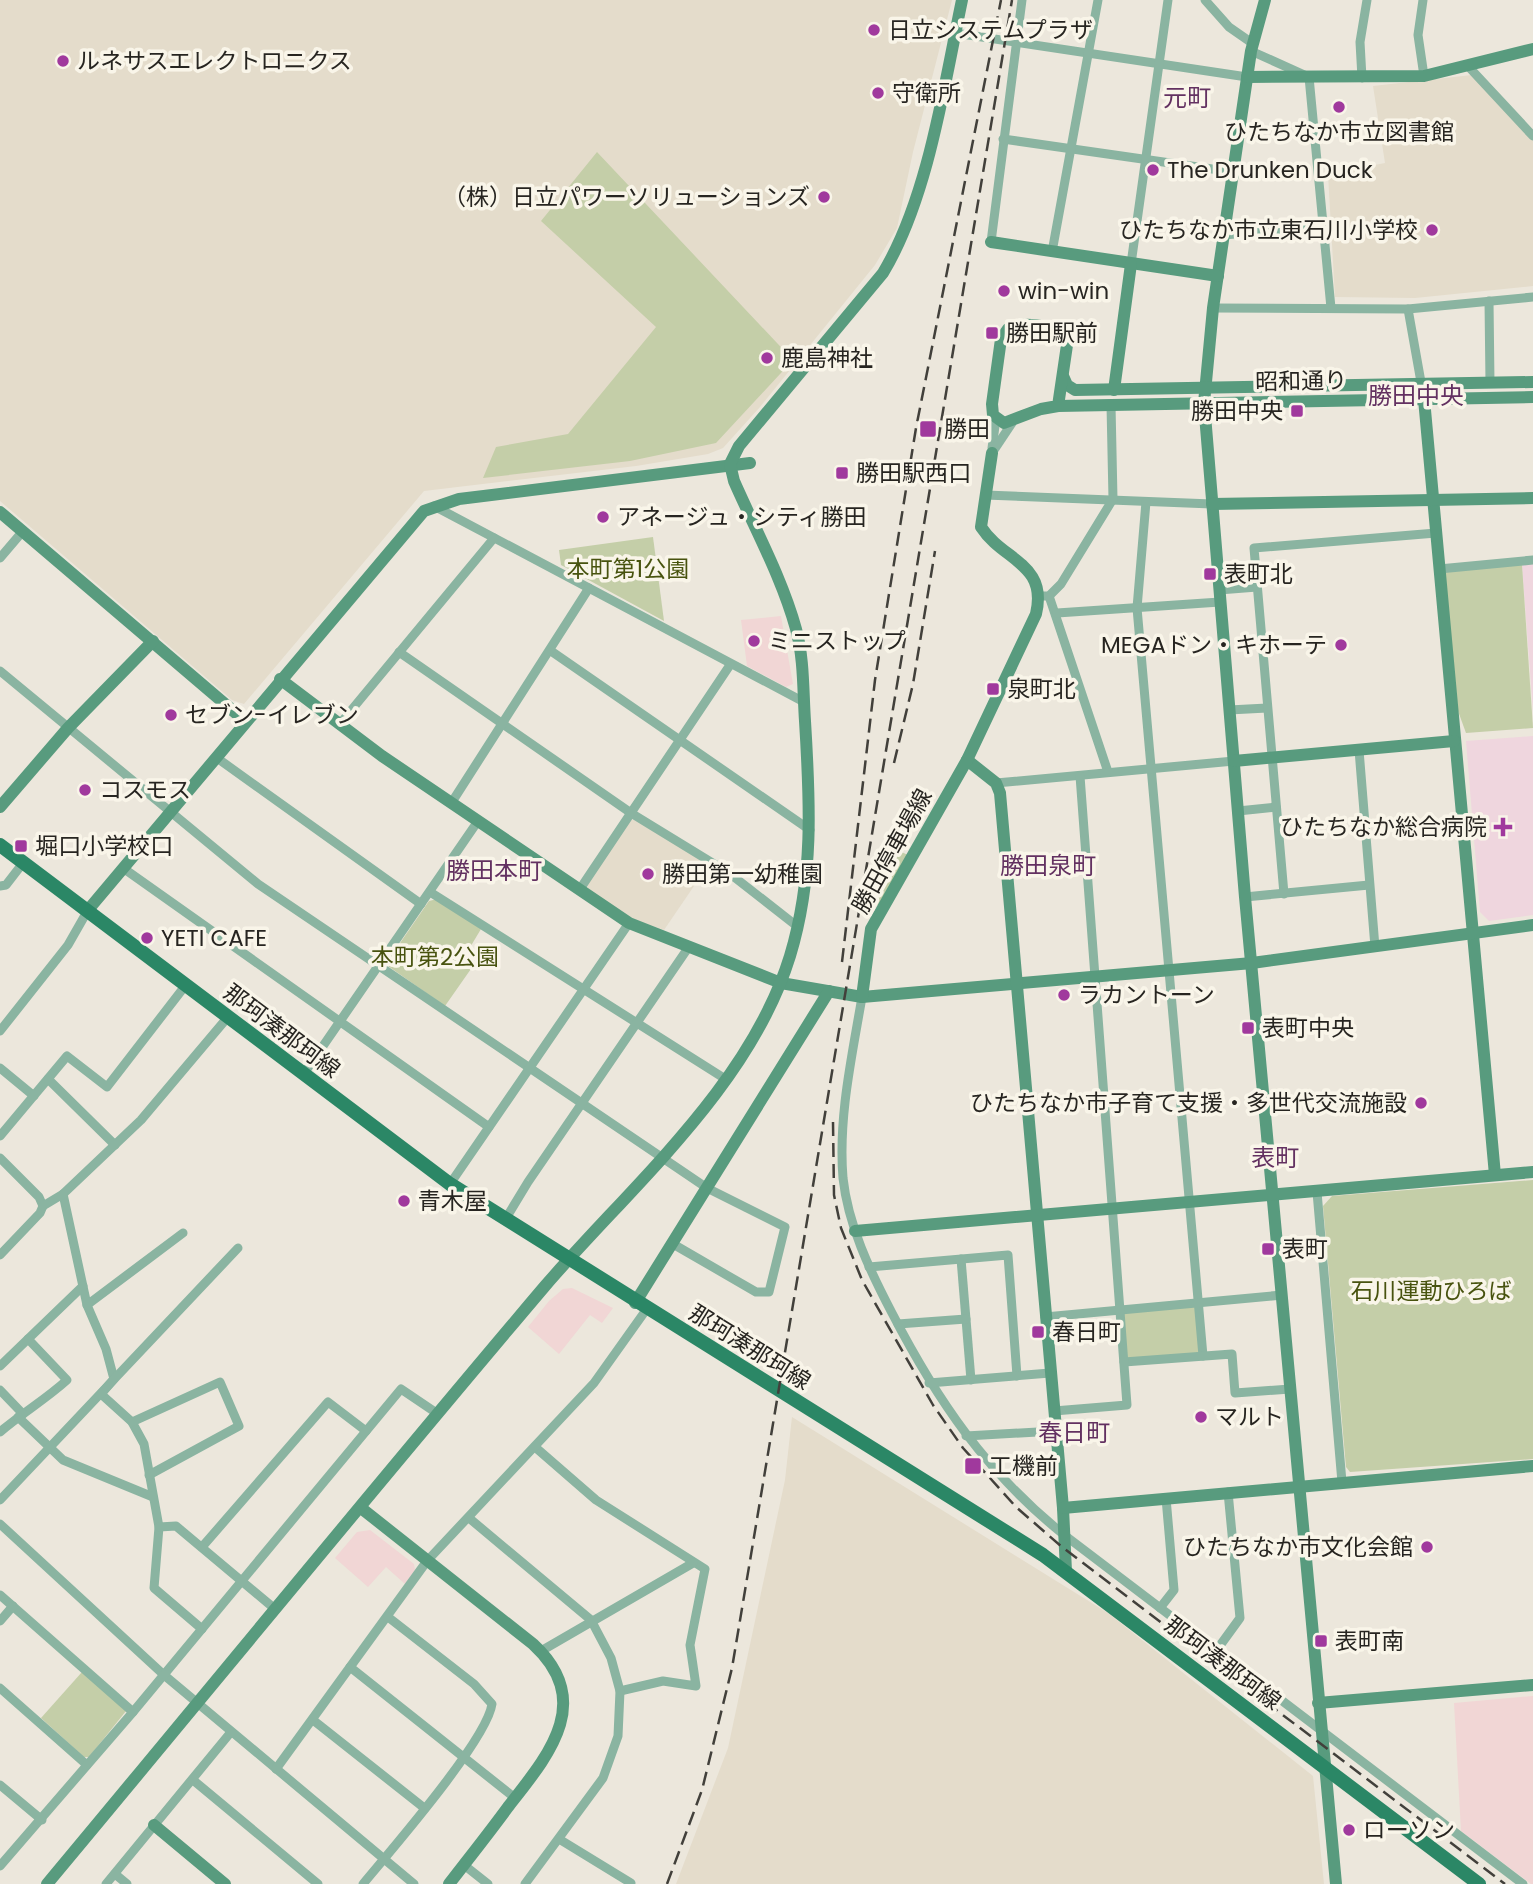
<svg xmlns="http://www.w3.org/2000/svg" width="1533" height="1884" viewBox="0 0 1533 1884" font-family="Poppins,'Noto Sans JP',sans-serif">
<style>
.commercial{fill:#f1d6d5}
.built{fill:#e4dccb}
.medical{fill:#efd6de}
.green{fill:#c4cea8}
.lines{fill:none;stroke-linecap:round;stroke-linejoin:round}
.street{stroke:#8ab4a1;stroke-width:9}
.secondary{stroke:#589b7e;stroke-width:12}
.primary{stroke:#2b8766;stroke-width:14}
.rail{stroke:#42403b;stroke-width:2.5;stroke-dasharray:14 7;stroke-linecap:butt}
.poi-dot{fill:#a0399d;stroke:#f9f5e9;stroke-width:2.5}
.labels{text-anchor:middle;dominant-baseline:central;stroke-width:7;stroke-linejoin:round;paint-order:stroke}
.poi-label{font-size:23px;fill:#272521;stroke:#f9f5e9;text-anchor:start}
.street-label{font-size:23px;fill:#272521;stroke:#f9f5e9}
.park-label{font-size:23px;fill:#48530f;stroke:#f9f5e9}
.neighbourhood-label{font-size:24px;fill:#633161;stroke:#f9f5e9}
</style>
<rect width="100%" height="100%" fill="#ece7dc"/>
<g class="commercial">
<path d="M 781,616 L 793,684 L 786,687 L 747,666 L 741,620 Z"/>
<path d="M 572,1288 L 613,1308 L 602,1323 L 590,1315 L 559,1354 L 528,1327 L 549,1301 L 563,1289 Z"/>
<path d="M 370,1530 L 414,1564 L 415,1570 L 405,1584 L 386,1567 L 368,1587 L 335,1558 L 357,1532 Z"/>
<path d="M 1533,1696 L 1533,1884 L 1531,1884 L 1461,1831 L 1454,1703 Z"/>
</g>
<g class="built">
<path d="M 0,0 L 952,0 L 913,152 L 897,228 L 875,265 L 760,407 L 723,448 L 708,454 L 636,466 L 424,491 L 244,704 L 232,700 L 0,501 Z"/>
<path d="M 1472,75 L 1533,138 L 1533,286 L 1415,298 L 1335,297 L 1328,174 L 1385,163 L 1373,86 Z"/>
<path d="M 634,819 L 709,864 L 664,930 L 632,919 L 588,890 L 587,885 L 629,821 Z"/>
<path d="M 792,1417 L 1108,1613 L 1313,1776 L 1324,1884 L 676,1884 L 728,1748 L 785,1480 Z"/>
</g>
<g class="medical">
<path d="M 1533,564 L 1533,711 L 1522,565 Z"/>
<path d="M 1533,736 L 1533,915 L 1489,921 L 1480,912 L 1466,741 Z"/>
</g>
<g class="green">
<path d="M 597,152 L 793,360 L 716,443 L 630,461 L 483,478 L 496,447 L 568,434 L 656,327 L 541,221 Z"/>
<path d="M 653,537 L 664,621 L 561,565 L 559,550 Z"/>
<path d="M 1522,565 L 1533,728 L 1466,733 L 1458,711 L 1445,574 L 1447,570 Z"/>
<path d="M 884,844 L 908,855 L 880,906 L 872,903 Z"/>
<path d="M 437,899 L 481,929 L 469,949 L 480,956 L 445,1006 L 388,966 L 387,962 L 429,901 Z"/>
<path d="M 1533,1180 L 1533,1459 L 1350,1472 L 1346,1467 L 1323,1206 L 1332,1196 Z"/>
<path d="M 1198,1302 L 1203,1356 L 1124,1362 L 1120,1309 Z"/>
<path d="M 82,1672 L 126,1711 L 89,1757 L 84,1757 L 41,1718 Z"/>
</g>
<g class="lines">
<g class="street">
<path d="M 1205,0 L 1229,27 L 1252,43"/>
<path d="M 1423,0 L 1418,35 L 1424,76"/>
<path d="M 955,33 L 1247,77"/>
<path d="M 1251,51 L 1309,77 L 1331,308"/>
<path d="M 1467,65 L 1533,136"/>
<path d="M 1362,78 L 1360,42 L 1367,0"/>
<path d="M 1003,139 L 1233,172"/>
<path d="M 1224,235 L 1324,226"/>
<path d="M 991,242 L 1022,0"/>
<path d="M 1052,252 L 1098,0"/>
<path d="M 1131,264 L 1168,0"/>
<path d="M 1489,301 L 1490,383"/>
<path d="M 1213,308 L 1408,309 L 1533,297"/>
<path d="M 1408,309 L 1424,399"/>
<path d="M 992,448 L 996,419"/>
<path d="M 992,453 L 1012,423"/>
<path d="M 985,495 L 1212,504"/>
<path d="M 1146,502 L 1137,608 L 1203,1356"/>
<path d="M 434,506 L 804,702"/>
<path d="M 0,558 L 23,531"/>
<path d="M 1439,569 L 1533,560"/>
<path d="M 1219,590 L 1257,587"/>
<path d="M 1039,596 L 1049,596 L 1061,584 L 1113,499 L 1111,405"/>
<path d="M 1049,596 L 1108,772"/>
<path d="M 1057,613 L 1220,602"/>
<path d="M 551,651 L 810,830"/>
<path d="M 399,652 L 631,813 L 729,873 L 798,927"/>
<path d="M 0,671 L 258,884 L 707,1188 L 785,1227 L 769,1292 L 756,1292 L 673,1244"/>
<path d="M 1229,710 L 1267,708"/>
<path d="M 339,725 L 494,538"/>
<path d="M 1359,750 L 1375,947"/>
<path d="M 217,758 L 421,904"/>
<path d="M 996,783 L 1234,761"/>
<path d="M 452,802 L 589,588"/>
<path d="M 1238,811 L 1276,807"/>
<path d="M 123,868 L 489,1127"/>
<path d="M 0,886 L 6,885 L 23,863"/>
<path d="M 580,889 L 730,665"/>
<path d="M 430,892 L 727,1080"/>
<path d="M 1284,894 L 1254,548 L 1436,533"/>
<path d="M 1245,897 L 1369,885"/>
<path d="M 862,997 C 852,1056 838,1118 843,1178 C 848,1225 870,1271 892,1313 C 937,1400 986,1472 1063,1534 L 1523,1884"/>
<path d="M 0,1031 L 68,945 L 88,910"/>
<path d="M 0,1068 L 34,1096"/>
<path d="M 303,1075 L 478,821"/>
<path d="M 48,1079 L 115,1145"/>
<path d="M 0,1136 L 67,1056 L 107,1087 L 185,986"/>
<path d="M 0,1158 L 39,1197 L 43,1206 L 40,1213 L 0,1255"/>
<path d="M 450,1184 L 629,923"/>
<path d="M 1317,1192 L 1342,1482"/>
<path d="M 63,1194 L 87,1305 L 106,1349 L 114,1379 L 101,1394 L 132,1422 L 144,1444 L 159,1527 L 154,1588 L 202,1629"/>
<path d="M 43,1206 L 63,1194 L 141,1120 L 227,1018"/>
<path d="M 505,1220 L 528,1182 L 688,948"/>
<path d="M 961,1259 L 971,1380"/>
<path d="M 869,1267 L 1008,1255 L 1017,1376"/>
<path d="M 87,1305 L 183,1233"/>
<path d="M 1045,1317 L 1282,1295"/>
<path d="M 898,1324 L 966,1319"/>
<path d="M 28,1339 L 83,1286"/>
<path d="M 1124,1362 L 1232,1354 L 1235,1393 L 1290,1389"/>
<path d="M 0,1366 L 28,1339 L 67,1380 C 45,1400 22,1413 0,1432"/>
<path d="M 929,1383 L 1050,1373"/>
<path d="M 0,1390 L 23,1414"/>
<path d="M 1054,1411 L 1127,1405 L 1080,776"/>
<path d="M 18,1417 L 63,1460 L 153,1497"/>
<path d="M 132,1422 L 220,1382 L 239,1426 L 149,1475"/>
<path d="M 966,1436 L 1055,1431"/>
<path d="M 535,1447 L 596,1500 L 705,1569 L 690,1645 L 696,1686 L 663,1681 L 620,1691"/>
<path d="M 0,1500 L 238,1248"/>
<path d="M 469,1518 L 591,1620 L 611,1658 L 620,1691 L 618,1736 L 603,1778 L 525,1884"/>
<path d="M 0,1524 L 164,1675 L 414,1884"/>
<path d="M 159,1527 L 176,1526 L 275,1609"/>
<path d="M 202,1547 L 328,1402 L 366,1431"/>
<path d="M 0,1595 L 133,1712"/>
<path d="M 1160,1608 L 1174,1590 L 1166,1498"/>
<path d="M 0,1621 L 13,1606"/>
<path d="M 541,1651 L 693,1563"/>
<path d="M 1216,1651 L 1240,1618 L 1228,1492"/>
<path d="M 350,1667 L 515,1798"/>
<path d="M 0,1688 L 87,1765"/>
<path d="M 313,1720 L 423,1807"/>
<path d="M 276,1769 L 427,1561 L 594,1383 L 646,1310"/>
<path d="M 193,1780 L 318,1884"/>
<path d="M 0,1785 L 42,1820"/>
<path d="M 559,1839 L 631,1883"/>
<path d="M 464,1865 L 488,1884"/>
<path d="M 0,1866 L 133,1712 L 401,1389 L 438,1414"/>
<path d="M 115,1874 L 127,1884"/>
<path d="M 106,1884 L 231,1732"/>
<path d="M 363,1884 C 391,1850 487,1740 492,1704 L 474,1684 L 388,1617"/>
</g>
<g class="secondary">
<path d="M 1265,0 L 1251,51 L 1213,308 L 1204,403 L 1245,897 L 1336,1884"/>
<path d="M 1247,77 L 1424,76 L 1533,49"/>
<path d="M 991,242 L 1218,276"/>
<path d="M 1063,376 L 1067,385 L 1075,390 L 1533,382"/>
<path d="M 1114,390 L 1131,264"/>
<path d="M 1424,399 L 1495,1175"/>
<path d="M 1058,406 L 1067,345 L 1063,335 C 1051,325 1022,321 1008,329 L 1001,339 L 992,404 L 993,415 L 1004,423 L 1041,409 L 1058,406 L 1533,397"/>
<path d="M 1212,504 L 1533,498"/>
<path d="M 0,512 L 245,721"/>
<path d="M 280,679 L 382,756 L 629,923 L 781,983 L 862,997 L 1252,963 L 1533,925"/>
<path d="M 967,760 L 996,783 L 1000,793 L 1063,1508 L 1066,1571"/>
<path d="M 1234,761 L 1454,741"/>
<path d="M 0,807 L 68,728 L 153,641"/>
<path d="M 88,910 L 424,511 L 459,499 L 750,463"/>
<path d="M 862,997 L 871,929 L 967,760 L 1036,614 C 1048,563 1003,561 981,527 L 992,453"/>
<path d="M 855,1231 L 1533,1172"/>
<path d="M 635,1303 L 829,991"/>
<path d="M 361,1508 L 533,1644 C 596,1702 547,1757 508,1807 C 489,1833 469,1858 449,1884"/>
<path d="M 1063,1508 L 1533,1466"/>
<path d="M 1318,1703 L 1533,1685"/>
<path d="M 154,1825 L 225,1884"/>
<path d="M 47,1884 C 213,1685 377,1484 545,1286 C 632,1185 750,1086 790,956 C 814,877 810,802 805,721 C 803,691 804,658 796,629 C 782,578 755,529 734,481 L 730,464 L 739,446 L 883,273 C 928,198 944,86 962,0"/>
</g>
<path class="primary" d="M 0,845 L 450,1184 L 1043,1555 L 1479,1884"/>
<g class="rail">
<path d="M 894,763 L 913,684 L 935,551"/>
<path d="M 842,962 L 875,680 L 916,428 L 1001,0"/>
<path d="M 833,1122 L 834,1195 L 841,1228 L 862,1280 L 933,1405 L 963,1448 L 1016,1507 L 1062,1547 L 1505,1884"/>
<path d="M 667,1884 L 702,1790 L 732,1668 L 1012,0"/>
</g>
</g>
<g class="poi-dot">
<circle cx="874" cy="30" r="7"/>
<circle cx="63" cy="61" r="7"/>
<circle cx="878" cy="93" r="7"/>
<circle cx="1339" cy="107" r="7"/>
<circle cx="1153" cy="170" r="7"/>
<circle cx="824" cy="197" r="7"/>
<circle cx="1432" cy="230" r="7"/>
<circle cx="1004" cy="291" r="7"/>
<rect x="985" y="326" width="14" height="14" rx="3.5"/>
<circle cx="767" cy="358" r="7"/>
<rect x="1290" y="404" width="14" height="14" rx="3.5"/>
<rect x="919" y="420" width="18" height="18" rx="3.5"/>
<rect x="835" y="466" width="14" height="14" rx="3.5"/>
<circle cx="603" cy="517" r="7"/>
<rect x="1203" y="567" width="14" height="14" rx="3.5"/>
<circle cx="754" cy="641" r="7"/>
<circle cx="1341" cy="645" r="7"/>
<rect x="986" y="682" width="14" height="14" rx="3.5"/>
<circle cx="171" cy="715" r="7"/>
<circle cx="85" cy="790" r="7"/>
<path d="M1499.5 816.5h7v7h7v7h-7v7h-7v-7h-7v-7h7z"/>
<rect x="14" y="839" width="14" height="14" rx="3.5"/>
<circle cx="648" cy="874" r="7"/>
<circle cx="147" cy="938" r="7"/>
<circle cx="1064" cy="995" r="7"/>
<rect x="1241" y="1021" width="14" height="14" rx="3.5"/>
<circle cx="1421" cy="1103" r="7"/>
<circle cx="404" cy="1201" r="7"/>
<rect x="1261" y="1242" width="14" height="14" rx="3.5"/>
<rect x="1031" y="1325" width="14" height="14" rx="3.5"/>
<circle cx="1201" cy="1417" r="7"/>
<rect x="964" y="1457" width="18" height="18" rx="3.5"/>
<circle cx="1427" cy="1547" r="7"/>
<rect x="1314" y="1634" width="14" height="14" rx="3.5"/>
<circle cx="1349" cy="1830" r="7"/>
</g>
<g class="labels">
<g class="poi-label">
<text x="888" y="30">日立システムプラザ</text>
<text x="77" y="61">ルネサスエレクトロニクス</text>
<text x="892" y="93">守衛所</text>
<text x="1339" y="132" text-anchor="middle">ひたちなか市立図書館</text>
<text x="1167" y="170">The Drunken Duck</text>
<text x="810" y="197" text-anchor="end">（株）日立パワーソリューションズ</text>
<text x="1418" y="230" text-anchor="end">ひたちなか市立東石川小学校</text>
<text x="1018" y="291">win-win</text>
<text x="1006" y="333">勝田駅前</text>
<text x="781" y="358">鹿島神社</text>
<text x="1283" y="411" text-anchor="end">勝田中央</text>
<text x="944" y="429">勝田</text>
<text x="856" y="473">勝田駅西口</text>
<text x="617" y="517">アネージュ・シティ勝田</text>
<text x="1224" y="574">表町北</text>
<text x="768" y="641">ミニストップ</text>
<text x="1327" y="645" text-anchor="end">MEGAドン・キホーテ</text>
<text x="1007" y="689">泉町北</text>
<text x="185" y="715">セブン-イレブン</text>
<text x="99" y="790">コスモス</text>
<text x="1487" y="827" text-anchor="end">ひたちなか総合病院</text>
<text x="35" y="846">堀口小学校口</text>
<text x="662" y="874">勝田第一幼稚園</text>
<text x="161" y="938">YETI CAFE</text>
<text x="1078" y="995">ラカントーン</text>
<text x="1262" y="1028">表町中央</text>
<text x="1407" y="1103" text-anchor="end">ひたちなか市子育て支援・多世代交流施設</text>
<text x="418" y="1201">青木屋</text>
<text x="1282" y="1249">表町</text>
<text x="1052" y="1332">春日町</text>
<text x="1215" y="1417">マルト</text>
<text x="989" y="1466">工機前</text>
<text x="1413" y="1547" text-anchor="end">ひたちなか市文化会館</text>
<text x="1335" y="1641">表町南</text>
<text x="1363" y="1830">ローソン</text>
</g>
<g class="street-label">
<text transform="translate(1301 381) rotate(-1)">昭和通り</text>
<text transform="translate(892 851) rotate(-61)">勝田停車場線</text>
<text transform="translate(282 1031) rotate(37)">那珂湊那珂線</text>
<text transform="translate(750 1347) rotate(32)">那珂湊那珂線</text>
<text transform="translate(1223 1663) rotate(37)">那珂湊那珂線</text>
</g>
<g class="park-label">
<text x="628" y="569">本町第1公園</text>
<text x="435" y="957">本町第2公園</text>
<text x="1431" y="1291">石川運動ひろば</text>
</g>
<g class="neighbourhood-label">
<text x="1187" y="97">元町</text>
<text x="1416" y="395">勝田中央</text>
<text x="1048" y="865">勝田泉町</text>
<text x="494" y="870">勝田本町</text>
<text x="1275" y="1157">表町</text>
<text x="1074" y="1432">春日町</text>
</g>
</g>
</svg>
